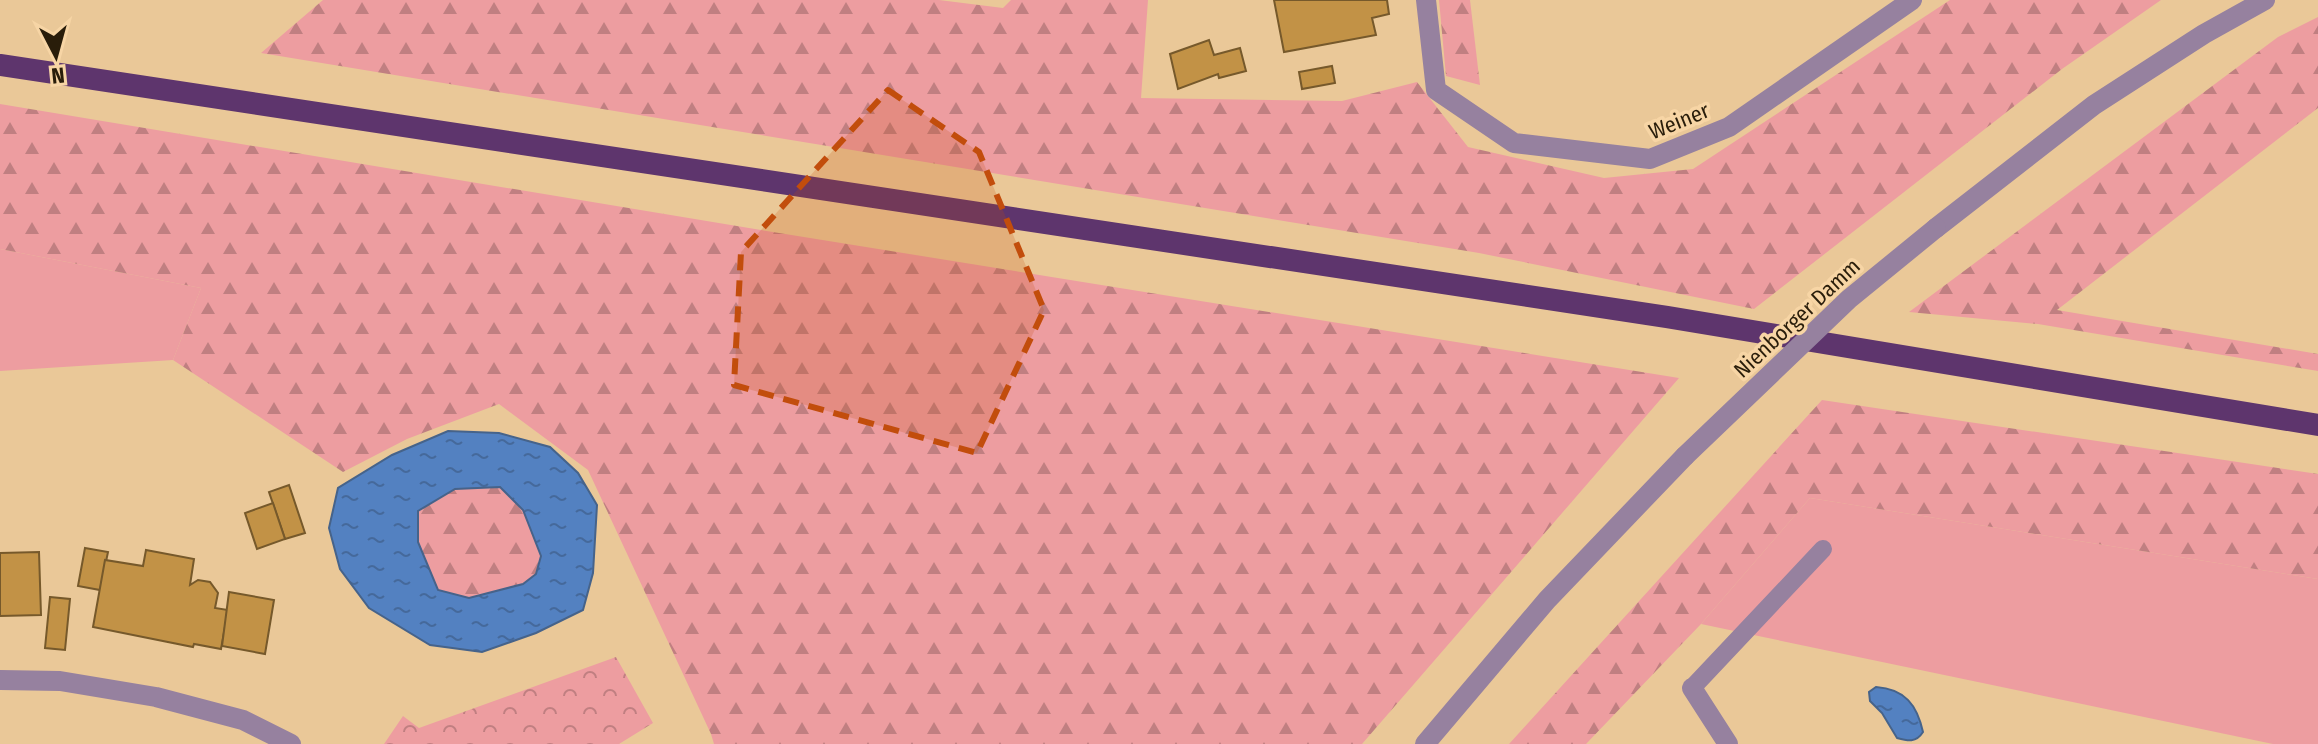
<svg xmlns="http://www.w3.org/2000/svg" width="2318" height="744" viewBox="0 0 2318 744" font-family="'Fira Sans Condensed',sans-serif">
<style>
.grass{fill:#ed9da0}
.forest{fill:url(#forest-firs)}
.park{fill:url(#park-crowns)}
.water{fill:url(#water-ripples);stroke:#46638a;stroke-width:2;fill-rule:evenodd}
.building{fill:#c29246;stroke:#76592b;stroke-width:2}
.lines{fill:none;stroke-linecap:round;stroke-linejoin:round}
.service{stroke:#96819f;stroke-width:18}
.minor{stroke:#96819f;stroke-width:20}
.tertiary{stroke:#96819f;stroke-width:20}
.trunk{stroke:#5e356d;stroke-width:22}
.tertiary-bridge{stroke:#96819f;stroke-width:20}
.marked{fill:#c24d0c;fill-opacity:0.2;stroke:#c24d0c;stroke-width:6;stroke-dasharray:16 10;stroke-linejoin:round}
.labels{text-anchor:middle;dominant-baseline:central;stroke-width:7;stroke-linejoin:round;paint-order:stroke}
.street-label{font-size:22px;fill:#291d0a;stroke:#f7d5a5}
</style>
<defs>
<pattern id="forest-firs" width="22" height="20" patternUnits="userSpaceOnUse" patternTransform="scale(2)"><rect width="22" height="20" fill="#ed9da0"/><path d="M5 1l3.5 6h-7zM16 11l3.5 6h-7z" fill="#c07f81"/></pattern>
<pattern id="park-crowns" width="20" height="18" patternUnits="userSpaceOnUse" patternTransform="scale(2)"><rect width="20" height="18" fill="#ed9da0"/><path d="M2 6a3 3 0 1 1 6 0M12 15a3 3 0 1 1 6 0" fill="none" stroke="#c07f81"/></pattern>
<pattern id="water-ripples" width="26" height="14" patternUnits="userSpaceOnUse" patternTransform="scale(2)"><rect width="26" height="14" fill="#5381c1"/><path d="M2 4q2-2 4 0t4 0M15 11q2-2 4 0t4 0" fill="none" stroke="#45699b"/></pattern>
</defs>
<rect width="100%" height="100%" fill="#eac898"/>
<g class="grass">
<path d="M 0,249 L 201,288 L 173,360 L 0,371 Z"/>
<path d="M 1810,498 L 2318,579 L 2318,744 L 2273,744 L 1701,624 Z"/>
</g>
<g class="forest">
<path d="M 323,0 L 939,0 L 1003,8 L 1011,0 L 1148,0 L 1141,98 L 1342,101 L 1417,82 L 1468,147 L 1604,178 L 1693,169 L 1950,0 L 2161,0 L 2062,69 L 1754,309 L 1479,253 L 261,53 Z"/>
<path d="M 1439,0 L 1470,0 L 1480,85 L 1446,76 Z"/>
<path d="M 2318,17 L 2318,108 L 2057,310 L 2318,354 L 2318,371 L 2038,324 L 1909,312 L 2278,37 Z"/>
<path d="M 0,104 L 779,233 L 1679,378 L 1362,744 L 714,744 L 711,734 L 588,470 L 499,404 L 407,439 L 343,472 L 173,360 L 201,288 L 0,249 Z"/>
<path d="M 1822,400 L 2318,474 L 2318,579 L 1810,498 L 1701,624 L 1586,744 L 1509,744 Z"/>
<path d="M 500,487 L 523,510 L 541,557 L 536,574 L 523,584 L 469,598 L 438,590 L 418,542 L 418,510 L 455,489 Z"/>
</g>
<path class="park" d="M 616,657 L 653,723 L 619,744 L 384,744 L 403,716 L 419,728 Z"/>
<g class="water">
<path d="M 448,431 L 499,433 L 550,447 L 578,473 L 597,505 L 593,573 L 583,610 L 536,633 L 482,652 L 430,645 L 369,608 L 340,569 L 329,528 L 338,488 L 392,455 ZM 500,487 L 523,510 L 541,556 L 536,574 L 523,584 L 469,598 L 438,590 L 418,542 L 418,511 L 455,489 Z"/>
<path d="M 1876,687 C 1905,689 1917,705 1923,732 C 1916,743 1908,741 1897,738 L 1882,713 L 1870,701 L 1869,692 Z"/>
</g>
<g class="building">
<path d="M 1274,0 L 1387,0 L 1389,14 L 1372,18 L 1376,35 L 1284,52 Z"/>
<path d="M 1209,40 L 1214,55 L 1240,48 L 1246,71 L 1219,78 L 1218,74 L 1178,89 L 1170,54 Z"/>
<path d="M 1332,66 L 1335,83 L 1302,89 L 1299,72 Z"/>
<path d="M 289,485 L 305,533 L 285,539 L 269,492 Z"/>
<path d="M 273,503 L 285,539 L 257,549 L 245,513 Z"/>
<path d="M 85,548 L 108,552 L 100,590 L 78,586 Z"/>
<path d="M 146,550 L 194,559 L 190,585 L 198,580 L 210,582 L 218,593 L 215,608 L 228,610 L 221,649 L 194,644 L 193,647 L 93,627 L 105,560 L 143,566 Z"/>
<path d="M 39,552 L 41,615 L 0,616 L 0,553 Z"/>
<path d="M 229,592 L 274,600 L 265,654 L 222,646 Z"/>
<path d="M 50,597 L 70,599 L 65,650 L 45,648 Z"/>
</g>
<g class="lines">
<path class="service" d="M 1692,688 L 1823,549"/>
<g class="minor">
<path d="M 1426,0 L 1436,90 L 1514,143 L 1650,159 L 1729,127 L 1912,0"/>
<path d="M 0,680 L 60,681 L 156,697 L 243,720 L 291,744"/>
<path d="M 1692,688 L 1728,744"/>
</g>
<g class="tertiary">
<path d="M 1936,228 L 2094,105 L 2204,34 L 2265,0"/>
<path d="M 1425,744 L 1547,600 L 1685,456"/>
</g>
<path class="trunk" d="M 0,65 L 1667,317 L 2318,425"/>
<path class="tertiary-bridge" d="M 1685,456 L 1849,299 L 1936,228"/>
</g>
<path class="marked" d="M 888,90 L 979,152 L 1044,310 L 977,453 L 734,385 L 741,252 Z"/>
<g class="labels">
<g class="street-label">
<text transform="translate(1679 121) rotate(-22)">Weiner</text>
<text transform="translate(1797 318) rotate(-43)">Nienborger Damm</text>
</g>
</g>
<g transform="translate(56 56) rotate(174)" stroke="#f7d5a5" stroke-width="6" paint-order="stroke">
<path d="M0-6L14 30L0 20L-14 30Z" fill="#291d0a"/>
<text y="-12" font-size="22" font-weight="bold" text-anchor="middle" fill="#291d0a">N</text>
</g>
</svg>
